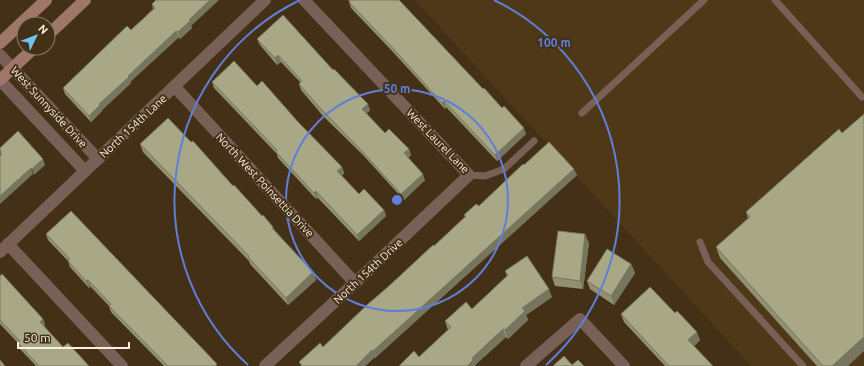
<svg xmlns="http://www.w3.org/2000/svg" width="864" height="366" viewBox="0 0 864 366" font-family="Ubuntu,sans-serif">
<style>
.built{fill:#4f3817}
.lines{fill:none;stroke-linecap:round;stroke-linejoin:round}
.lane{stroke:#796056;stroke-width:7}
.street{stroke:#796056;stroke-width:12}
.secondary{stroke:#9f7768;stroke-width:12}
.wall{fill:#919073}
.shaded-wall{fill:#76765e}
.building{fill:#a9a886;stroke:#76765e}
.ring{fill:none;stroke:#607fdb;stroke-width:2}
.labels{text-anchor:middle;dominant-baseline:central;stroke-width:4;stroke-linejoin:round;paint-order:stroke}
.street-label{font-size:11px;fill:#fbf0e1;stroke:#433017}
.centre{fill:#607fdb;stroke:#433017;stroke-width:2}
.ring-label{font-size:12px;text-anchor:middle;font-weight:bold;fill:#607fdb;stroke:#433017;stroke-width:4;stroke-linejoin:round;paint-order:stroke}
</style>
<rect width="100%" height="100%" fill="#433017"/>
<path class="built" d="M 415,0 L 864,0 L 864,366 L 751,366 Z"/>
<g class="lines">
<g class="lane">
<path d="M 775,0 L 862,97"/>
<path d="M 582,113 L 704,0"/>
<path d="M 469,175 L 485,176 L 504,169 L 534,141"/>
<path d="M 700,242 L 708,262 L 803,366"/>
</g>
<g class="street">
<path d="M 0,55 L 98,159"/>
<path d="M 0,80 L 85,171"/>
<path d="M 175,87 L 355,283"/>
<path d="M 8,244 L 122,366"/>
<path d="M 0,252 L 265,0"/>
<path d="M 265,366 L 355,283 L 469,175 L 304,0"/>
<path d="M 526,366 L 580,319 L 624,366"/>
</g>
<g class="secondary">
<path d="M 48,35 L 85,0"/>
<path d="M 0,43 L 46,0"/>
<path d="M 0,80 L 34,48"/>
</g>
</g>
<g class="wall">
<path d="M 348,0 L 399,0 L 483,89 L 526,134 L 497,161 L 446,107 L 445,109 L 393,52 L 351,8 L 349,2 L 349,1 Z"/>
<path d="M 152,4 L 191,26 L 192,28 L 180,39 L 179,37 L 130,82 L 131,83 L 102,110 L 102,111 L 91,122 L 65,94 L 63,88 L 131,30 L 153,9 Z"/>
<path d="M 257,39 L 370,110 L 366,114 L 385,133 L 409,149 L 411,155 L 408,158 L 425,180 L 404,200 L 363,155 L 323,116 L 301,90 L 299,84 L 300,82 L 281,62 L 277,65 L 260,45 Z"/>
<path d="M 212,82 L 257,86 L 299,123 L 342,167 L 344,173 L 342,176 L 359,194 L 384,210 L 386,216 L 359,241 L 318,198 L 316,199 L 278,158 L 277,154 L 214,88 Z"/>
<path d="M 839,129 L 848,366 L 817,366 L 720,258 L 716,247 L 748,218 L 746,212 Z"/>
<path d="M 140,144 L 233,186 L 273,227 L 275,231 L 313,272 L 316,280 L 288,305 L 250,264 L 249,261 L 143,152 Z"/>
<path d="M 524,165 L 577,175 L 375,358 L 375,357 L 365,366 L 301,366 L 299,362 L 323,347 L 367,305 L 434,246 L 465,217 L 464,215 L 479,206 Z"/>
<path d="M 46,234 L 217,366 L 164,366 L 111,312 L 109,306 L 90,286 L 89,288 L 70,267 L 68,261 L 48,240 Z"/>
<path d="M 589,243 L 583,289 L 555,286 L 552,277 Z"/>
<path d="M 631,264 L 635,273 L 614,305 L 590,289 L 587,281 Z"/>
<path d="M 505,271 L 552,297 L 526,315 L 528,320 L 508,339 L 506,337 L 475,365 L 419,357 L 448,330 L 445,321 L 472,309 L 507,276 Z"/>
<path d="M 0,276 L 43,319 L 45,325 L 44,326 L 63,347 L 89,366 L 36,366 L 20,349 L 18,343 L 0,324 Z"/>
<path d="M 621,314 L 700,340 L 694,346 L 713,366 L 665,366 L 624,322 Z"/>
</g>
<g class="shaded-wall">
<path d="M 210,0 L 219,0 L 191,26 L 192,28 L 180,39 L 178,32 L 189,20 Z"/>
<path d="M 176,31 L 179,37 L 130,82 L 131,83 L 102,110 L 102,111 L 91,122 L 89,116 L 99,104 L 128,76 Z"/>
<path d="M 278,55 L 281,62 L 277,65 L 275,58 Z"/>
<path d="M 444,101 L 446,107 L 445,109 L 442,103 Z"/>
<path d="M 368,104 L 370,110 L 365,115 L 362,109 Z"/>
<path d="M 524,128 L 526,134 L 497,161 L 495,155 Z"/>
<path d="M 409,149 L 411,155 L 406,160 L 404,153 Z"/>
<path d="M 43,159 L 45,165 L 34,175 L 32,169 Z"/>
<path d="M 342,167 L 344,173 L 340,177 L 337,171 Z"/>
<path d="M 31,168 L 33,174 L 0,204 L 0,196 Z"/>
<path d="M 574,169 L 577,175 L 375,358 L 373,351 Z"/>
<path d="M 423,174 L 425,180 L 404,200 L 401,194 Z"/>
<path d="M 316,191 L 318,198 L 316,199 L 314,193 Z"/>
<path d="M 384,210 L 386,216 L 359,241 L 357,235 Z"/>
<path d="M 585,234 L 589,243 L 583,289 L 580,281 Z"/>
<path d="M 631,264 L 635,273 L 614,305 L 611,296 Z"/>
<path d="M 313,272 L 316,280 L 288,305 L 286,298 Z"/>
<path d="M 88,280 L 90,286 L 89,288 L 86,281 Z"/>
<path d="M 549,289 L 552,297 L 526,315 L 528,320 L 508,339 L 505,330 L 522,308 Z"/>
<path d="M 43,319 L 45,325 L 42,328 L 40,322 Z"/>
<path d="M 503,329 L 506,337 L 475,365 L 476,366 L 467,366 L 472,358 Z"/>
<path d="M 697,332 L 700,340 L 691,348 L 688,340 Z"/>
<path d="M 864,337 L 864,351 L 848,366 L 832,366 Z"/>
<path d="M 372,350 L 375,357 L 365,366 L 356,366 Z"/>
</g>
<g class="building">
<path d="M 156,0 L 210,0 L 189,20 L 190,21 L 178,32 L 176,31 L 128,76 L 129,77 L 99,104 L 100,105 L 89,116 L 63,88 L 127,26 L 131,30 L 155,8 L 152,4 Z"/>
<path d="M 351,0 L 399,0 L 483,89 L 484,88 L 502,108 L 504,106 L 524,128 L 495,155 L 444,101 L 442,103 L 391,46 L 349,2 Z"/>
<path d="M 283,15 L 333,70 L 334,69 L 368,104 L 362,109 L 385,133 L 389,129 L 409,149 L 404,153 L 423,174 L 401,194 L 360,149 L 321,109 L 299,84 L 302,81 L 278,55 L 275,58 L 257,39 Z"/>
<path d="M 234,61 L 257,86 L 262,81 L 299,123 L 342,167 L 337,171 L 359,194 L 364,189 L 384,210 L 357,235 L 316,191 L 314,193 L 276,152 L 277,150 L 212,82 Z"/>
<path d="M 864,114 L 864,337 L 832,366 L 823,366 L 716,247 L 750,217 L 746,212 L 839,129 L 842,133 Z"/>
<path d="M 168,118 L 191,142 L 193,141 L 233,186 L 234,185 L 262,216 L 263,215 L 273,227 L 272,228 L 313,272 L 286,298 L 248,257 L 249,256 L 140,144 Z"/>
<path d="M 18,131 L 43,159 L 32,169 L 31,168 L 0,196 L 0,156 L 1,155 L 0,148 Z"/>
<path d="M 549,142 L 574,169 L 373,351 L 372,350 L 356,366 L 301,366 L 302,365 L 299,362 L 320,343 L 323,347 L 367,305 L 388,287 L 433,245 L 434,246 L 466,216 L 464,215 L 476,204 L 479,206 L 523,164 L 524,165 Z"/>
<path d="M 71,211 L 217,364 L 215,366 L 168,366 L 109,306 L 111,304 L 88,280 L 86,281 L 68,261 L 70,259 L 46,234 Z"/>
<path d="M 558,231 L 585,234 L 580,281 L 552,277 Z"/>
<path d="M 607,249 L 631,264 L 611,296 L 587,281 Z"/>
<path d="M 527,256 L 549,289 L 522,308 L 525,311 L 505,330 L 503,329 L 472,358 L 473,360 L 467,366 L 399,366 L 414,351 L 419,357 L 451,327 L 445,321 L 466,302 L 472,309 L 508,275 L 505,271 Z"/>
<path d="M 2,274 L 43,319 L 40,322 L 63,347 L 68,343 L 89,366 L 39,366 L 18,343 L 20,341 L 0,320 L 0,276 Z"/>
<path d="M 650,287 L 675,313 L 677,311 L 697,332 L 688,340 L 713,366 L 669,366 L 621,314 Z"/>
<path d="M 564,356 L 572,365 L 578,360 L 584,366 L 553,366 Z"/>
<path d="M 0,360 L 5,366 L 0,366 Z"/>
</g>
<g class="ring">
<circle cx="397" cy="200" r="111"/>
<path d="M248 365A222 222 0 0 1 300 0M494 0A222 222 0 0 1 546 365"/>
</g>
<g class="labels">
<g class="street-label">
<text transform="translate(49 107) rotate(47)">West Sunnyside Drive</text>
<text transform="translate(133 126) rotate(-43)">North 154th Lane</text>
<text transform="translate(438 141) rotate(46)">West Laurel Lane</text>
<text transform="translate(265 185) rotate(47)">North West Poinsettia Drive</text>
<text transform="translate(368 271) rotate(-43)">North 154th Drive</text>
</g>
</g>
<circle cx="397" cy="200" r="6" class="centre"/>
<g class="ring-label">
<text x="554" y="47">100 m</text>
<text x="397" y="93">50 m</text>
</g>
<g transform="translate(36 36) rotate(47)"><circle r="19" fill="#433017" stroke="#8d7d68"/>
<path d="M0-3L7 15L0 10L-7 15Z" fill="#6dc2f3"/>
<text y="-6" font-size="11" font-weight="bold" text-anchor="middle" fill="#fbf0e1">N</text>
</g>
<path d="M18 342v6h111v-6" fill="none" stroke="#fbf0e1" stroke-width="2"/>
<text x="24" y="342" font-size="12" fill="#fbf0e1" stroke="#433017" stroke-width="3" paint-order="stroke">50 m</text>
</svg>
